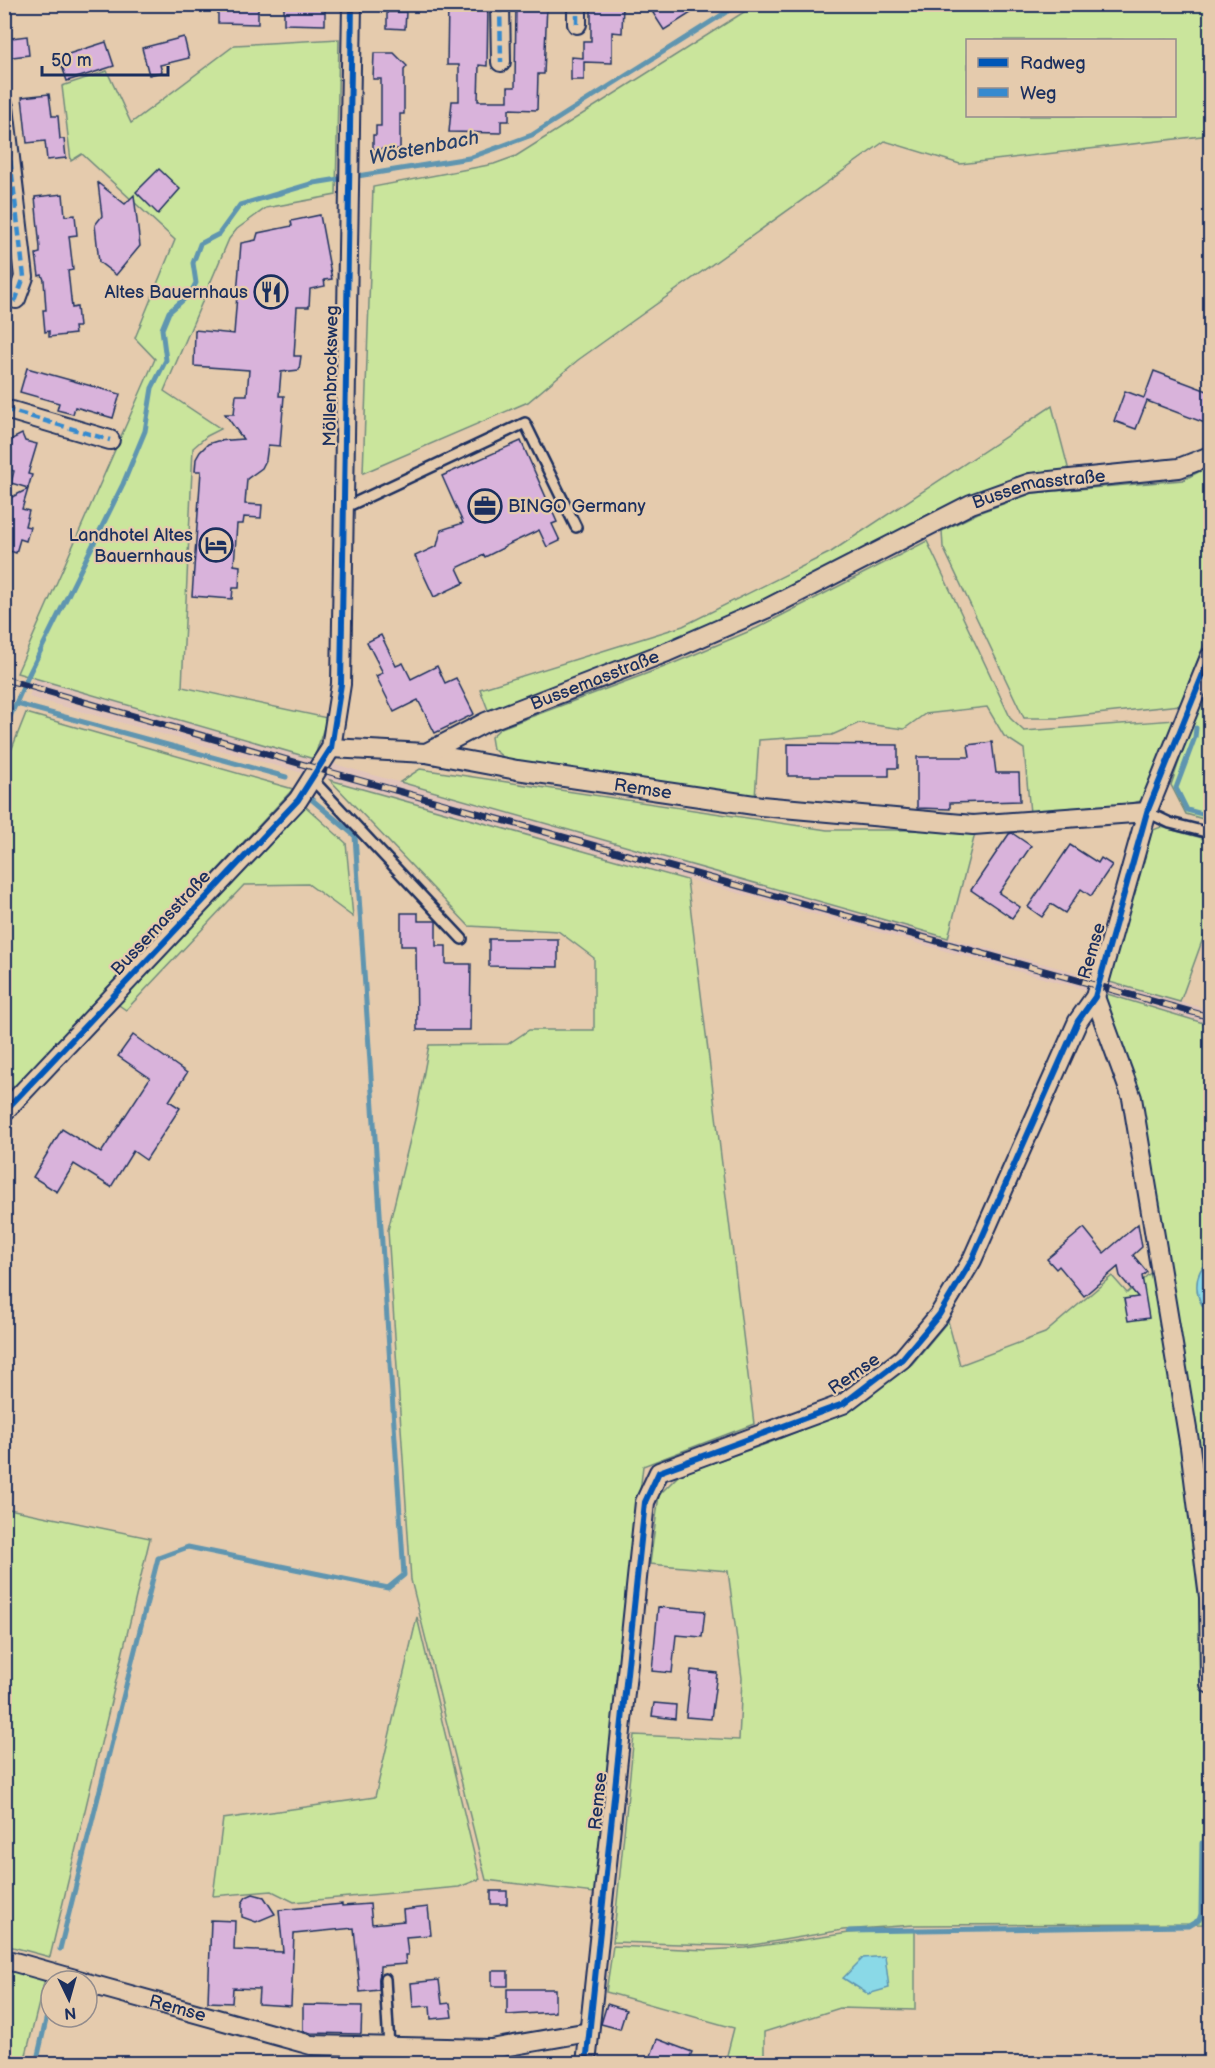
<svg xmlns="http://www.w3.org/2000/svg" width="1215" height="2068" viewBox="0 0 1215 2068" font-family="'Balsamiq Sans',sans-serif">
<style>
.built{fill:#e1c4bb}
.green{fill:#cae59c;stroke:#728a7d;stroke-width:1.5;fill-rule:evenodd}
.water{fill:#8ad9e7;stroke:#5e95b0;stroke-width:1.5}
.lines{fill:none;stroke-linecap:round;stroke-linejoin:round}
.stream{stroke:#5e95b0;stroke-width:5}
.building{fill:#d9b3db;stroke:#1b2f5e;stroke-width:1.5}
.service-casing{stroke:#1b2f5e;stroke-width:14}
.minor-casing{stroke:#1b2f5e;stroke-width:22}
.service{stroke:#e5cbad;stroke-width:9}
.minor{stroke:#e5cbad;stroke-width:18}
.rail-casing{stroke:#1b2f5e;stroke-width:7}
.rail{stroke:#e5cbad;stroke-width:4.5;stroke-dasharray:14;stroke-linecap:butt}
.quiet{stroke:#368acf;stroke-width:4.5;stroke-dasharray:9 4.5;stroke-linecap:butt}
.cycleway-casing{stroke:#e5cbad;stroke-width:10}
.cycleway{stroke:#0057b8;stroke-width:6}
.labels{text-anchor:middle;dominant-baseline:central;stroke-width:4.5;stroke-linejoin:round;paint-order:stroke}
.poi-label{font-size:18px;fill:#1b2f5e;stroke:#e5cbad;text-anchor:end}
.street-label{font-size:18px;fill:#1b2f5e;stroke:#e5cbad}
.water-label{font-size:20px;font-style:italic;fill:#26406c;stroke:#e5cbad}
</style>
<rect width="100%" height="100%" fill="#e5cbad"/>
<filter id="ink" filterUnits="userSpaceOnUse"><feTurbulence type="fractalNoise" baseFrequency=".0167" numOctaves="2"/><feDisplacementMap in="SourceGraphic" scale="12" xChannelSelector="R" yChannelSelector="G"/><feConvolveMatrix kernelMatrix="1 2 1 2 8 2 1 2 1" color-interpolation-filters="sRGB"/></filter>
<g filter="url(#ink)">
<g class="built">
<path d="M 34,678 L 314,759 L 306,774 L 29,697 Z"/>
<path d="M 331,763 L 948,938 L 1093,977 L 1089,991 L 322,777 Z"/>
<path d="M 1106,981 L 1210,1010 L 1210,1025 L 1104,993 Z"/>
</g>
<g class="green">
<path d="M 755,5 L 1210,5 L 1210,135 L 960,164 L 885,141 L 578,360 L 528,402 L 363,473 L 373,187 L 494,164 L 516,156 ZM 968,40 L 1174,40 L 1174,116 L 968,116 Z"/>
<path d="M 339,39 L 336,195 L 266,208 L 237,229 L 229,239 L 164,391 L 221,429 L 207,436 L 193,448 L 182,687 L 327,718 L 314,759 L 17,673 L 155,359 L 135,338 L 175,240 L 82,154 L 71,161 L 62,86 L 107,71 L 131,123 L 235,45 Z"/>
<path d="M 1052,406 L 1069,471 L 731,618 L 490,715 L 480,689 L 683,626 L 831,552 Z"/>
<path d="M 1210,466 L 1210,629 L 1180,705 L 1059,718 L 1024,718 L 943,547 L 942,531 L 978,513 L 1033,493 L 1183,480 Z"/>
<path d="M 927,541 L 1011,719 L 1024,731 L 1175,720 L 1141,801 L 1115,806 L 1030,813 L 1024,749 L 1004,736 L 987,707 L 925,714 L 904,729 L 859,723 L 832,735 L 759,740 L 755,798 L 507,760 L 493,749 L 491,737 L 501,728 L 667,666 L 757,628 Z"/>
<path d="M 1210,678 L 1210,821 L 1186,814 L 1171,785 L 1194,717 Z"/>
<path d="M 26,713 L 293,789 L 5,1098 L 5,766 Z"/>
<path d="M 420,769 L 827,830 L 976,830 L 948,938 L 400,782 Z"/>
<path d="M 330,780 L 687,880 L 754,1424 L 643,1466 L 594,1893 L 486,1880 L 411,1580 L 388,1230 L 416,1115 L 429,1045 L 508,1044 L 529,1030 L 594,1030 L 594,958 L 558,931 L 469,926 Z"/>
<path d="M 304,805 L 346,843 L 353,917 L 308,884 L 244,885 L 126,1010 L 113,1001 Z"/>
<path d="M 1161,827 L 1210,840 L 1210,919 L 1180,1002 L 1106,981 L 1148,832 Z"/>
<path d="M 1104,993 L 1210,1025 L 1210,1518 L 1166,1256 Z"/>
<path d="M 1155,1269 L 1203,1596 L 1203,1924 L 914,1925 L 843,1930 L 747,1946 L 613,1942 L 634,1735 L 739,1740 L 742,1678 L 728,1571 L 650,1564 L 659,1495 L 680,1474 L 769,1443 L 846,1411 L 912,1364 L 948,1321 L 960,1365 L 1045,1333 L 1112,1276 L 1127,1293 Z"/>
<path d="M 4,1508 L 150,1538 L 50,1957 L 5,1945 Z"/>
<path d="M 417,1617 L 480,1879 L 459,1887 L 294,1902 L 272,1891 L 213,1896 L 223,1819 L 375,1797 Z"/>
<path d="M 915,1929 L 915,2010 L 840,2008 L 764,2032 L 764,2063 L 725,2063 L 734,2028 L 606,1992 L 613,1946 L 707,1950 L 746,1948 L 849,1933 Z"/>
<path d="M 4,1967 L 45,1979 L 24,2063 L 5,2063 Z"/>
</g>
<g class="water">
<path d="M 1210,1260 L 1210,1259 L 1210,1313 C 1193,1302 1192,1271 1210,1260 Z"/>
<path d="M 885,1956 L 889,1988 L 868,1994 L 843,1978 L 863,1958 Z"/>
</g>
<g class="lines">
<g class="stream">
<path d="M 17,704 L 286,777"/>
<path d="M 1196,728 L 1195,737 L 1176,788 L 1187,810 L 1210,816"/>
<path d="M 4,730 L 30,672 L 123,484 L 145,431 L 152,388 L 166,360 L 162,329 L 169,312 L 190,294 L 196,283 L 193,263 L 200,244 L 219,234 L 240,205 L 314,183 L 469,158 L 532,135 L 739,4"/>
<path d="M 849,1931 L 1189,1926 L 1199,1920 L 1201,1914 L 1202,1843"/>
<path d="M 60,1949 L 158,1558 L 188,1547 L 388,1588 L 404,1575 L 355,836 L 310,798"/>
<path d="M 36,2064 L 51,1998"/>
</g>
</g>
<g class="building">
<path d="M 218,4 L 258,4 L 258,24 L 218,23 Z"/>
<path d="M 284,4 L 325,4 L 325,25 L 284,24 Z"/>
<path d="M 448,4 L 488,4 L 487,66 L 479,65 L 478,101 L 508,101 L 508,87 L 515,87 L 516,4 L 547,4 L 544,74 L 538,74 L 537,110 L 509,109 L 509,121 L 501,121 L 501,133 L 449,132 L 452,101 L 459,101 L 459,65 L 447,65 Z"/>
<path d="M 591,4 L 623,4 L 622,33 L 612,32 L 612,63 L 584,62 L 584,80 L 571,80 L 571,57 L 583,58 L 583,41 L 591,41 Z"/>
<path d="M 666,4 L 686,4 L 691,13 L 664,30 L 653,13 Z"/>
<path d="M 387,12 L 406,12 L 405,29 L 387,28 Z"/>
<path d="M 27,36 L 29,55 L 4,58 L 4,39 Z"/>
<path d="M 184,37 L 189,58 L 160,65 L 162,72 L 149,75 L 142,48 Z"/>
<path d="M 106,42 L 114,66 L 67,81 L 59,57 Z"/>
<path d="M 374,53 L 394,53 L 407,66 L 404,70 L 404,114 L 400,114 L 400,149 L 373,149 L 373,135 L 376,135 L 376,126 L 381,126 L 381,79 L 373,79 Z"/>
<path d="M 49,94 L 52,116 L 58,116 L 60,139 L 64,139 L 66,158 L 47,160 L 45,141 L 27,143 L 22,97 Z"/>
<path d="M 159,169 L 180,189 L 158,214 L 136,192 Z"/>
<path d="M 98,183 L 125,204 L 134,195 L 140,246 L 116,275 L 99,262 L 95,225 L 102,216 Z"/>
<path d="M 63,194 L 65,216 L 75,215 L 77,235 L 69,236 L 73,270 L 68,271 L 72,308 L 77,307 L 79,327 L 74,327 L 75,334 L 49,337 L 49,331 L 45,332 L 43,310 L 46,310 L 44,280 L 42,275 L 39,276 L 36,254 L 40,253 L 40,248 L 35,197 Z"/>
<path d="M 320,215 L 332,279 L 324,280 L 325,286 L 310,289 L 309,307 L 297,307 L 294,356 L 301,356 L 299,370 L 281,372 L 279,396 L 284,396 L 280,446 L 268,445 L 266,460 L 262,468 L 247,479 L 245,504 L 262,505 L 261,518 L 244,517 L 243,524 L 237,524 L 234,565 L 240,566 L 239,588 L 233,588 L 232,599 L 192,596 L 201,471 L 195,471 L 196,459 L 200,452 L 208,444 L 217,441 L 243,439 L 225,414 L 234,414 L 236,395 L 247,395 L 249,370 L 194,366 L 195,330 L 234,334 L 241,243 L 256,240 L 258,233 L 292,226 L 291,221 Z"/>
<path d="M 27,368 L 120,394 L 113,418 L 75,407 L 73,414 L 57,410 L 59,403 L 20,392 Z"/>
<path d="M 1154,371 L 1210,392 L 1210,425 L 1147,401 L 1136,429 L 1114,421 L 1125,391 L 1144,398 Z"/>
<path d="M 22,434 L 25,441 L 37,444 L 28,474 L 32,475 L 28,488 L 11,483 L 14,471 L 4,468 L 12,439 Z"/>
<path d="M 521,441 L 557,522 L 552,524 L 560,541 L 547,547 L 539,530 L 503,547 L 503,548 L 485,557 L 484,555 L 457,568 L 464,583 L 434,597 L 415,556 L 437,546 L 441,530 L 463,523 L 442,476 Z"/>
<path d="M 28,489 L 22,509 L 29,511 L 25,526 L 30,527 L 26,541 L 20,539 L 16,553 L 4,549 L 4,501 Z"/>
<path d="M 381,635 L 396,666 L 403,663 L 411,679 L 437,666 L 445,683 L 456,678 L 474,714 L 435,733 L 418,700 L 394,712 L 376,676 L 383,673 L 367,642 Z"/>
<path d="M 992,742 L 996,773 L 1019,773 L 1020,801 L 950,803 L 950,809 L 917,808 L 917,757 L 970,757 L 968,745 Z"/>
<path d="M 788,744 L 898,745 L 898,768 L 889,768 L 889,776 L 788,776 Z"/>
<path d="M 1012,833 L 1031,846 L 999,893 L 1020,907 L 1012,918 L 971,890 L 1009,834 Z"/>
<path d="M 1070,845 L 1098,863 L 1101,858 L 1112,865 L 1091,896 L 1081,889 L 1065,913 L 1051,904 L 1042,917 L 1028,907 Z"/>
<path d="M 401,913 L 418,913 L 418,921 L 436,921 L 436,946 L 446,946 L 446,964 L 471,964 L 470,1030 L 417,1030 L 416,946 L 401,946 Z"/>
<path d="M 489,939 L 558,939 L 558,967 L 489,966 Z"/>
<path d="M 133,1035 L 187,1073 L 169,1101 L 180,1108 L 146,1160 L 133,1151 L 111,1187 L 74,1164 L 57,1192 L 33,1177 L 62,1129 L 101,1153 L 150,1078 L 118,1056 Z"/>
<path d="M 1138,1224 L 1142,1247 L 1133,1255 L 1147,1272 L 1142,1276 L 1149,1318 L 1128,1321 L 1124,1299 L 1138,1297 L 1120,1276 L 1118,1267 L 1084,1296 L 1059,1266 L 1056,1269 L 1047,1259 L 1084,1228 L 1104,1253 Z"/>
<path d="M 658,1607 L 705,1611 L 702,1637 L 676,1635 L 672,1673 L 652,1671 Z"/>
<path d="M 691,1670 L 717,1673 L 711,1719 L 686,1717 Z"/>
<path d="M 654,1703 L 676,1705 L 675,1719 L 652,1716 Z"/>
<rect x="491" y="1891" width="16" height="13"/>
<path d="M 253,1894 L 264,1897 L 275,1914 L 256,1922 L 242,1917 L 242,1903 L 246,1897 Z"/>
<path d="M 342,1904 L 342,1906 L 370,1904 L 372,1924 L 404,1921 L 403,1910 L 428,1907 L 431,1935 L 406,1937 L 408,1955 L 405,1955 L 406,1964 L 380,1966 L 379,1990 L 360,1992 L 354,1928 L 294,1934 L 291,2006 L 258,2004 L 259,1989 L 233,1988 L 232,2003 L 208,2002 L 211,1920 L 235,1921 L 234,1950 L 283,1952 L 279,1910 Z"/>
<rect x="492" y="1971" width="16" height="15"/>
<path d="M 439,1980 L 442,2004 L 450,2003 L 452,2017 L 431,2019 L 430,2006 L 413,2007 L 411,1983 Z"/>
<path d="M 507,1989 L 555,1989 L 555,2012 L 507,2015 Z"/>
<path d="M 607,2004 L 626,2010 L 620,2029 L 601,2024 Z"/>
<path d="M 303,2005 L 362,2006 L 361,2034 L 311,2033 L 303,2031 Z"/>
<path d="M 657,2039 L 692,2052 L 687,2064 L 648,2064 Z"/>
</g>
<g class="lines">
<g class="service-casing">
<g id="service">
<path d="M 344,508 L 525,423 L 576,527"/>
<path d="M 312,779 L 462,939"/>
<path d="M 1147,812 L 1170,823 L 1210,833"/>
<path d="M 385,1979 L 389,2047"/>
</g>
</g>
<g class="minor-casing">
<g id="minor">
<path d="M 500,4 L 501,62"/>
<path d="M 577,24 L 577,4"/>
<path d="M 4,107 L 24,277 L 16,299"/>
<path d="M 4,411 L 12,411 L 110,440"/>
<path id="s1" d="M 331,748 L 426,753 L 517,770 L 761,806 L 973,825 L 1147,812"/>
<path id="s2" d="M 426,753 L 486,722 L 667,652 L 768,608 L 971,504 L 1030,483 L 1179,468 L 1210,456"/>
<path d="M 1095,997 L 1132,1098 L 1190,1447 L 1209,1597 L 1210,1684"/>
<path d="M 4,1112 L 298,800 L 331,748 L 341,684 L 352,4"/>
<path d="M 4,1959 L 82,1981"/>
<path id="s3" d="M 87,1983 L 311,2045 L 491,2049 L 589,2032"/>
<path d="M 586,2064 L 645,1502 L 659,1472 L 843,1404 L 902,1359 L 939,1315 L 972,1260 L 1078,1021 L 1095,997 L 1147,812 L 1210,657"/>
</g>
</g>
<use href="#service" class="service"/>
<use href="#minor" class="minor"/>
<g class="rail-casing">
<path id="rail" d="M 4,679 L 319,769 L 1210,1017"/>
</g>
<use href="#rail" class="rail"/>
<g class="quiet">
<path d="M 500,4 L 501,62"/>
<path d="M 577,24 L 577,4"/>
<path d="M 4,107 L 24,277 L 16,299 L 4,311"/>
<path d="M 4,376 L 7,397 L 4,400"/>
<path d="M 4,411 L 12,411 L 110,440"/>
</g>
<g class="cycleway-casing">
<g id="cycleway">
<path d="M 4,1112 L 298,800 L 331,748 L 341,684 L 352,4"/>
<path d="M 586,2064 L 645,1502 L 659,1472 L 843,1404 L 902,1359 L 939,1315 L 972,1260 L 1078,1021 L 1095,997 L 1147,812 L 1210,657"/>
</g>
</g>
<use href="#cycleway" class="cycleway"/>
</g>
</g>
<defs>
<g id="restaurant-ring" transform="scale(1.725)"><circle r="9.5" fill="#e5cbad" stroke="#1b2f5e" stroke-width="1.5"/><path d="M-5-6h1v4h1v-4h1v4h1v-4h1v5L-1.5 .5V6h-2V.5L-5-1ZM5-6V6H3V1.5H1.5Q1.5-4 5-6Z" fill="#1b2f5e"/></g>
<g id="office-ring" transform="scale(1.725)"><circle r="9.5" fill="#e5cbad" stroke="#1b2f5e" stroke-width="1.5"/><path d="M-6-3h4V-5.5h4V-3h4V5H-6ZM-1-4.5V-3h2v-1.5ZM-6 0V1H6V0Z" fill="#1b2f5e"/></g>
<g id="hotel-ring" transform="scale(1.725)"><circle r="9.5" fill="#e5cbad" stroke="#1b2f5e" stroke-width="1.5"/><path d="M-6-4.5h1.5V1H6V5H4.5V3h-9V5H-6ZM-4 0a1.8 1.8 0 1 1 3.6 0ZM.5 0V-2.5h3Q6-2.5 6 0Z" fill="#1b2f5e"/></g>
</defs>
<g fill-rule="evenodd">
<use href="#restaurant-ring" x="271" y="292"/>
<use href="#office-ring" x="485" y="506"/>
<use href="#hotel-ring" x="216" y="545"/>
</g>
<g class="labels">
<g class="poi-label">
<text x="248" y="292">Altes Bauernhaus</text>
<text x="508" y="506" text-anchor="start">BINGO Germany</text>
<text x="193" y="535">Landhotel Altes<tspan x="193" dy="21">Bauernhaus</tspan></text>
</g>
<g class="street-label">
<text transform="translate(331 376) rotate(-89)">Möllenbrocksweg</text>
<text stroke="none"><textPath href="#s2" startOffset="670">Bussemasstraße</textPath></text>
<text stroke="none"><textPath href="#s2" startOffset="184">Bussemasstraße</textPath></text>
<text stroke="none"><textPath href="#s1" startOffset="315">Remse</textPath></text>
<text transform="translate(161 923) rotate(-47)">Bussemasstraße</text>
<text transform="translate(1092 951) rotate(-74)">Remse</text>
<text transform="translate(854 1374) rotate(-35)">Remse</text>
<text transform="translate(598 1801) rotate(-84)">Remse</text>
<text stroke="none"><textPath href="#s3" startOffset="94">Remse</textPath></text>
</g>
<g class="water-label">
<text transform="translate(424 148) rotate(-11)">Wöstenbach</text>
</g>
</g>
<rect width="1215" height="2068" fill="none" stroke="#e5cbad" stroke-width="24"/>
<rect x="12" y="12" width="1191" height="2044" fill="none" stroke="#1b2f5e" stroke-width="2" filter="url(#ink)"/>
<rect x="966" y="39" width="210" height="78" fill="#e5cbad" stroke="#948d8d" stroke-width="1.5"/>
<rect x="978" y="58" width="30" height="9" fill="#0057b8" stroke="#948d8d" stroke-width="1.5"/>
<text x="1020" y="69" font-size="18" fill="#1b2f5e">Radweg</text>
<rect x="978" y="88" width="30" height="9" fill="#368acf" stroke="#948d8d" stroke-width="1.5"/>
<text x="1020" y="99" font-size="18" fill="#1b2f5e">Weg</text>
<g transform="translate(69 1999) rotate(175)"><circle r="28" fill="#e5cbad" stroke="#948d8d" stroke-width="1.5"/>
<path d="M0-4.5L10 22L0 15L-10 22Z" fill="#1b2f5e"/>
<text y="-9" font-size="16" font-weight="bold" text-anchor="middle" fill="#1b2f5e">N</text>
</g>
<path d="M42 66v9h126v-9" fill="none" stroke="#1b2f5e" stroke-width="3"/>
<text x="51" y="66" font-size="18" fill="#1b2f5e" stroke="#e5cbad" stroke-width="4.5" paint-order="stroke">50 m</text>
</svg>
